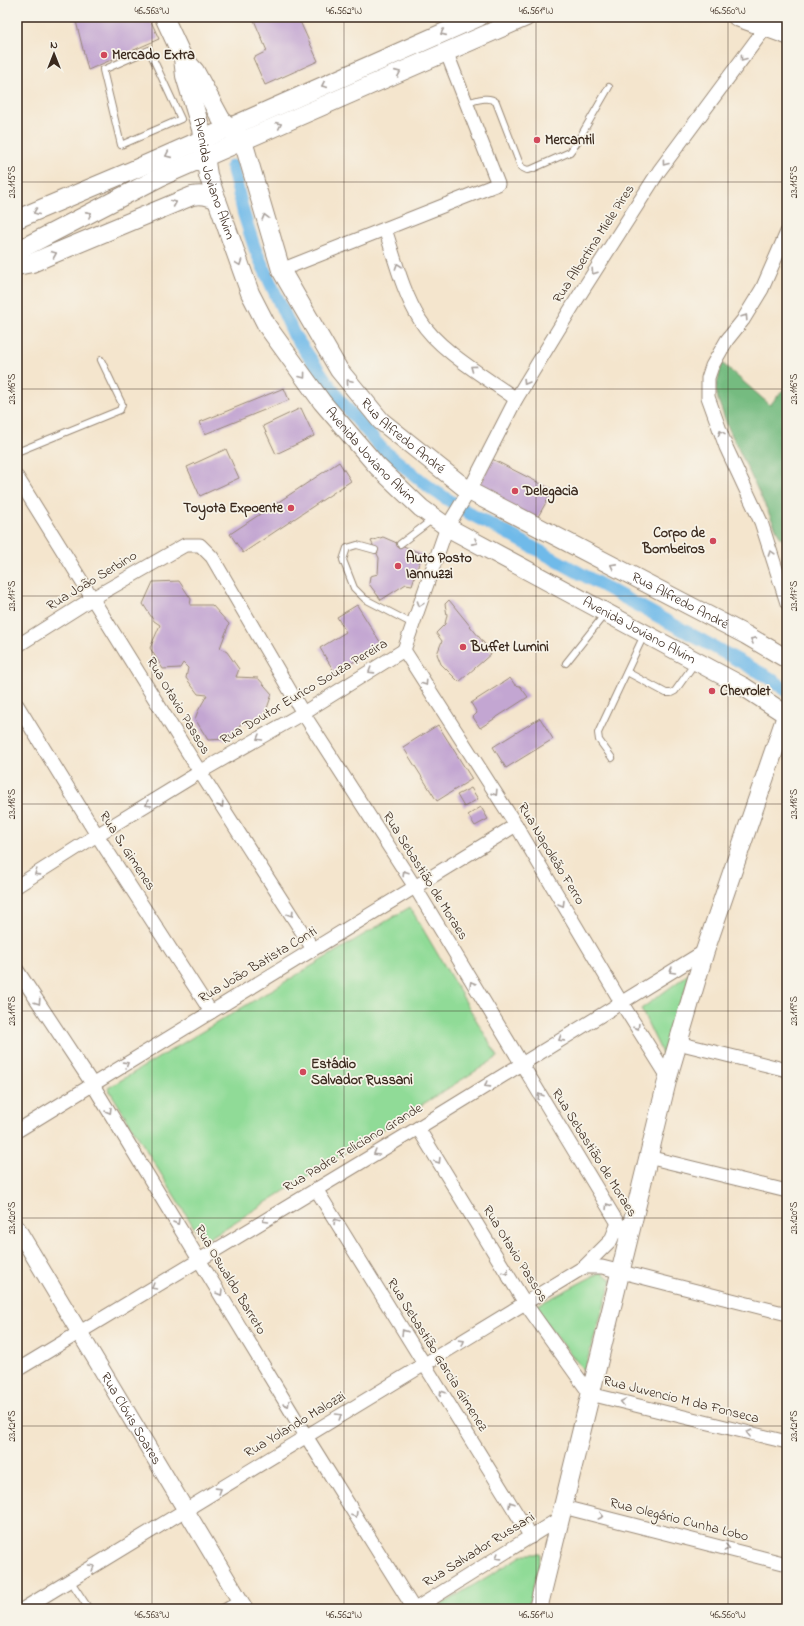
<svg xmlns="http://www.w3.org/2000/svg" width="804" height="1626" viewBox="0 0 804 1626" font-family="'Indie Flower',sans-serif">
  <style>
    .green { fill: #90db97; stroke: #66825a }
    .forest { fill: #74bb80; stroke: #58724f }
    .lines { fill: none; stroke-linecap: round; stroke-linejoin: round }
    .canal { stroke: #70bae9; stroke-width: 13 }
    .building { fill: #c3a6d2 }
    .service-casing { stroke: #988876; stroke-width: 8 }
    .minor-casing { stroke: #988876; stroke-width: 15 }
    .tertiary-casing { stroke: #988876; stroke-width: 18 }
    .secondary-casing { stroke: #988876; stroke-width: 20 }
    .service { stroke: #fff; stroke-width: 6 }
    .minor { stroke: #fff; stroke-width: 13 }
    .tertiary { stroke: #fff; stroke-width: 16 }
    .secondary { stroke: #fff; stroke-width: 18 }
    .oneway { stroke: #a79f9a }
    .ticks { fill: none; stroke: #3b2a1e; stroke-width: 1; stroke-opacity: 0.45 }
    .poi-dot { fill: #d1495b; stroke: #f7f3e8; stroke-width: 1.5 }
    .labels { text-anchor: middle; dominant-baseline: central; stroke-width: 3.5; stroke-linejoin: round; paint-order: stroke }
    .poi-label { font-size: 14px; font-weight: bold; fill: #3b2a1e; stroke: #f7f3e8; text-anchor: start }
    .street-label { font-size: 14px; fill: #3b2a1e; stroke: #f7f3e8 }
    .neatline { fill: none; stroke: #3b2a1e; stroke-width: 1.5 }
    .ticks-label { font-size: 10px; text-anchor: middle; fill: #3b2a1e }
  </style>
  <rect width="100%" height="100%" fill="#f7f3e8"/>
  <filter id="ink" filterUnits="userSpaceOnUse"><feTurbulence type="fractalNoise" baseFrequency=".025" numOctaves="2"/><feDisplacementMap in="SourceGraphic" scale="8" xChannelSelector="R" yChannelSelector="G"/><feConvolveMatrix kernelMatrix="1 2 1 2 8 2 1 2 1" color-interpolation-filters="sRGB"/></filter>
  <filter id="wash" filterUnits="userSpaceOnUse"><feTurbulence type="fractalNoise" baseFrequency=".012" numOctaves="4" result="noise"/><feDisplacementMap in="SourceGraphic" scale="16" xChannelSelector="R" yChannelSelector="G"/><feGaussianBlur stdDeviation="0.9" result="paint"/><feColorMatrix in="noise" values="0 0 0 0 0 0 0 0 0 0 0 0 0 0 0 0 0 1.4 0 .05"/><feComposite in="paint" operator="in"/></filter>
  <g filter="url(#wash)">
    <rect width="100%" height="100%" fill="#f4e5cd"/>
    <g class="green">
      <path d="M410 907 498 1057 203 1242 108 1088Z"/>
      <path d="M690 973 665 1059 641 1009Z"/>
      <path d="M601 1272 612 1280 584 1371 534 1307Z"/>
      <path d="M525 1554H541L528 1609H434Z"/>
    </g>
    <path class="forest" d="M722 363 770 405 784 389 787 392V538L781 539 728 427 718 400 716 389Z"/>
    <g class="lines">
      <path class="canal" d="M232 166 244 215 255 249 294 335 339 399 382 449 433 490 472 515 507 533 770 678 787 691"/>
    </g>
    <g id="blocks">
      <g class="building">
        <path d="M75 17H149L159 39 88 70Z"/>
        <path d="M260 17H298L318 61 265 85 253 58 267 51 254 20Z"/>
        <path d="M284 388 289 400 205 434 200 422Z"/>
        <path d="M301 408 314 436 276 454 263 426Z"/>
        <path d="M226 449 239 478 200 496 187 467Z"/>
        <path d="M492 459 553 490 535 522 476 491Z"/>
        <path d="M339 462 351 481 243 553 230 534Z"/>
        <path d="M383 537 422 554 412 585 406 584 381 600 369 584 370 576 378 574 379 558 371 541Z"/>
        <path d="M179 581 191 599 190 605H212L229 624 220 648 227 652 239 669 236 677 258 678 272 694 264 717 259 722 241 723 235 735 229 739 208 740 195 719 198 711 207 695 198 694 186 678 188 668 183 663 180 668 163 669 150 648 160 625 154 621 143 604 153 582Z"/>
        <path d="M449 600 492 653 459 682 441 664 437 654 442 641 436 633 445 624 447 615 445 604Z"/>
        <path d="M357 605 382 645 335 673 320 648 346 632 337 617Z"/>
        <path d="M510 678 515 685 520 686 528 697 480 728 473 717 477 713 471 703Z"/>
        <path d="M540 718 553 739 506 768 493 747Z"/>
        <path d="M438 725 472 779 437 801 403 747Z"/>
        <path d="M471 788 478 799 464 807 457 795Z"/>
        <path d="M481 807 488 819 475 826 468 815Z"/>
      </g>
    </g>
  </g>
  <g filter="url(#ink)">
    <use href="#blocks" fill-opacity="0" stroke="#988876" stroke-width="1"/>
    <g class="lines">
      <g class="service-casing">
        <g id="service">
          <path d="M149 50 181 119 121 145 103 70Z"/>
          <path d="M466 103C475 101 488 95 496 102L521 167 527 170 532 169 570 152 576 144 609 87"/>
          <path d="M17 452 120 410 122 404 101 360"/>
          <path d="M400 544 433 519"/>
          <path d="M375 550 357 545 347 548 343 560 354 588 365 599 413 624"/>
          <path d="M566 663 605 614"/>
          <path d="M627 672 666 693H671L675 691 695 663"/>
          <path d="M612 758 599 740 598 733 644 635"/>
          <path d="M70 1580 89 1609"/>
          <path d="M221 1609 238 1599"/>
        </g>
      </g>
      <g class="minor-casing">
        <g id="minor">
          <path d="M385 229C395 259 403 293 420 320 438 350 487 378 516 399"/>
          <path d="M787 232 762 289 743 320 727 340 712 366 708 378V397L726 447 761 522 787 603"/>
          <path d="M281 270 498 184 446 51"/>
          <path d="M17 477 200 772 313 949"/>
          <path d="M17 646 93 598 185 545H200L212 557 303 713 415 887 628 1240"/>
          <path d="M404 650 447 527 469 491 516 399 577 299 659 171 766 27"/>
          <path d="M404 650 516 825 621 1002 668 1077"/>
          <path d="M17 705 97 835 211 1012"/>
          <path d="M17 886 97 835 200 772 303 713 404 650"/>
          <path d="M17 970 93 1085 306 1436 414 1609"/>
          <path d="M678 1043 787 1070"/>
          <path d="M418 1128 525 1303 590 1394 787 1442"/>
          <path d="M17 1131 516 825"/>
          <path d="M648 1157 787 1191"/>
          <path d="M316 1189 531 1537"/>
          <path d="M584 1267H602L787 1314"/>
          <path d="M17 1370 418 1128 705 951"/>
          <path d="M563 1507 787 1564"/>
          <path d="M23 1609 584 1267 611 1240 618 1223"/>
          <path d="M415 1609 560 1518"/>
        </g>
      </g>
      <g class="tertiary-casing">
        <g id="tertiary">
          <path id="s1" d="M17 1228 245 1609"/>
        </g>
      </g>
      <g class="secondary-casing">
        <g id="secondary">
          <path id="s2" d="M164 17 183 58 185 76 201 129 208 175 250 293 267 326 322 402 377 466 421 508 447 527 744 687 787 715"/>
          <path d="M737 17 787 35"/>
          <path d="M779 17 787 20"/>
          <path id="s3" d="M185 60 195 71 221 119 243 141 281 270 339 370 381 421 469 491 746 635 787 659"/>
          <path d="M17 219 131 171 479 17"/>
          <path d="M17 251 160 177 526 17"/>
          <path d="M17 266 32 263 48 256 192 196C202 194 208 196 217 200"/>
          <path d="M538 1609 668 1077 705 951 787 713"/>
        </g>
      </g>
      <use href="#service" class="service"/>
      <use href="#minor" class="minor"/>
      <use href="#tertiary" class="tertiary"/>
      <use href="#secondary" class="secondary"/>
    </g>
    <defs><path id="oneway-chevron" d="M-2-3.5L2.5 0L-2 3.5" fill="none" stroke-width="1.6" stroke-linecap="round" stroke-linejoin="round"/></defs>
    <g class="oneway">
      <use href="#oneway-chevron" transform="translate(443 33) rotate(156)"/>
      <use href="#oneway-chevron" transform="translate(743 58) rotate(127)"/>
      <use href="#oneway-chevron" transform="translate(398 73) rotate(-24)"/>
      <use href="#oneway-chevron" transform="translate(324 85) rotate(156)"/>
      <use href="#oneway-chevron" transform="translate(279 125) rotate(-24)"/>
      <use href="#oneway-chevron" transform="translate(168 155) rotate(156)"/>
      <use href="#oneway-chevron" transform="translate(665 163) rotate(127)"/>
      <use href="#oneway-chevron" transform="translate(174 203) rotate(-23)"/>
      <use href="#oneway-chevron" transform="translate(36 212) rotate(158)"/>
      <use href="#oneway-chevron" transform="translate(89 214) rotate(-28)"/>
      <use href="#oneway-chevron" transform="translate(265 217) rotate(-105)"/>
      <use href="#oneway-chevron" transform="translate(54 254) rotate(-23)"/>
      <use href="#oneway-chevron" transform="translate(239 263) rotate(70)"/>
      <use href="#oneway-chevron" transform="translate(398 266) rotate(-109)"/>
      <use href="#oneway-chevron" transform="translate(594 272) rotate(123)"/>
      <use href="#oneway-chevron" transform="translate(745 317) rotate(-57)"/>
      <use href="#oneway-chevron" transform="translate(473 368) rotate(-144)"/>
      <use href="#oneway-chevron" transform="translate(303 376) rotate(53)"/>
      <use href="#oneway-chevron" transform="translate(349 382) rotate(-130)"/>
      <use href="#oneway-chevron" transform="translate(526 382) rotate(121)"/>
      <use href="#oneway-chevron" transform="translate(721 433) rotate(-110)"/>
      <use href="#oneway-chevron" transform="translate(475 542) rotate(28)"/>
      <use href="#oneway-chevron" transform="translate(771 553) rotate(-108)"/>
      <use href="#oneway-chevron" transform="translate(613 566) rotate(-152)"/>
      <use href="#oneway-chevron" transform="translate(420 604) rotate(109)"/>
      <use href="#oneway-chevron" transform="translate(753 640) rotate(-151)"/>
      <use href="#oneway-chevron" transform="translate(371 671) rotate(148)"/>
      <use href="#oneway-chevron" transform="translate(425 683) rotate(57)"/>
      <use href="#oneway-chevron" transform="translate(259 738) rotate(150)"/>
      <use href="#oneway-chevron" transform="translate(495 793) rotate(57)"/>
      <use href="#oneway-chevron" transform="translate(148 804) rotate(149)"/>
      <use href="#oneway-chevron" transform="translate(221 805) rotate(57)"/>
      <use href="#oneway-chevron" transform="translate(37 873) rotate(147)"/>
      <use href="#oneway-chevron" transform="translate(405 873) rotate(-123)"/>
      <use href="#oneway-chevron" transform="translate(562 904) rotate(59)"/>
      <use href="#oneway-chevron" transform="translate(291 914) rotate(57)"/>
      <use href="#oneway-chevron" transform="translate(672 971) rotate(149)"/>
      <use href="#oneway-chevron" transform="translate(472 984) rotate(-121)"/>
      <use href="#oneway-chevron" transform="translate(38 1002) rotate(57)"/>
      <use href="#oneway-chevron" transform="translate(637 1027) rotate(58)"/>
      <use href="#oneway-chevron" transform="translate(561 1039) rotate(148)"/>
      <use href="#oneway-chevron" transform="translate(126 1064) rotate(-32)"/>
      <use href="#oneway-chevron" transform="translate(487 1085) rotate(148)"/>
      <use href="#oneway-chevron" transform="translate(540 1096) rotate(-122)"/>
      <use href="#oneway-chevron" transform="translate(109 1111) rotate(59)"/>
      <use href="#oneway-chevron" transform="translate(376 1153) rotate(149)"/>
      <use href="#oneway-chevron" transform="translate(438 1161) rotate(58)"/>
      <use href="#oneway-chevron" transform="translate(608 1206) rotate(-122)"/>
      <use href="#oneway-chevron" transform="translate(265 1220) rotate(149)"/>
      <use href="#oneway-chevron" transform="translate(336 1221) rotate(-122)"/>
      <use href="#oneway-chevron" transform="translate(177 1222) rotate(59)"/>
      <use href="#oneway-chevron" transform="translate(506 1272) rotate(58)"/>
      <use href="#oneway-chevron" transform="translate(154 1287) rotate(149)"/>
      <use href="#oneway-chevron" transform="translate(220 1293) rotate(59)"/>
      <use href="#oneway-chevron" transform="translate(404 1332) rotate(-122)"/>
      <use href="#oneway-chevron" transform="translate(462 1342) rotate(-32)"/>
      <use href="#oneway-chevron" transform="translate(442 1393) rotate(-122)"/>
      <use href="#oneway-chevron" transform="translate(623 1402) rotate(-166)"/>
      <use href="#oneway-chevron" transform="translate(287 1404) rotate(59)"/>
      <use href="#oneway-chevron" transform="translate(339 1416) rotate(-31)"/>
      <use href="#oneway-chevron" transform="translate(749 1433) rotate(-166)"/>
      <use href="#oneway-chevron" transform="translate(219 1490) rotate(-32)"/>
      <use href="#oneway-chevron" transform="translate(511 1504) rotate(-122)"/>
      <use href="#oneway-chevron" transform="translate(355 1515) rotate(58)"/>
      <use href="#oneway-chevron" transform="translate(601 1516) rotate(14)"/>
      <use href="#oneway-chevron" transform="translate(727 1548) rotate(14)"/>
      <use href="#oneway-chevron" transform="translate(498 1557) rotate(148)"/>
      <use href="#oneway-chevron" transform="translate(92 1567) rotate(-31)"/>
    </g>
  </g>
  <path class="ticks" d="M152 17V1609M344 17V1609M536 17V1609M728 17V1609M17 182H787M17 389H787M17 596H787M17 804H787M17 1011H787M17 1218H787M17 1426H787"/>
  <g class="poi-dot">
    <circle cx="104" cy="55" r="4"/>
    <circle cx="537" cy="140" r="4"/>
    <circle cx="515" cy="491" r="4"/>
    <circle cx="291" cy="508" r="4"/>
    <circle cx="713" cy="541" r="4"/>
    <circle cx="398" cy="566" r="4"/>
    <circle cx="463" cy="647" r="4"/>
    <circle cx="712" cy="691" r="4"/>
    <circle cx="303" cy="1072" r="4"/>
  </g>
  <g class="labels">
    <g class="poi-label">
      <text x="112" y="55">Mercado Extra</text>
      <text x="545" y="140">Mercantil</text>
      <text x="523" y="491">Delegacia</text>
      <text x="283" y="508" text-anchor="end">Toyota Expoente</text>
      <text x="705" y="533" text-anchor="end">Corpo de<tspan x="705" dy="16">Bombeiros</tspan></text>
      <text x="406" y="558">Auto Posto<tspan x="406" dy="16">Iannuzzi</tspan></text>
      <text x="471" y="647">Buffet Lumini</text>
      <text x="720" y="691">Chevrolet</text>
      <text x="311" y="1064">Estádio<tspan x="311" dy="16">Salvador Russani</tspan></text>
    </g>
    <g class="street-label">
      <text stroke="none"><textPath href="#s2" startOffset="170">Avenida Joviano Alvim</textPath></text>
      <text transform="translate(594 244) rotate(-57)">Rua Albertina Miele Pires</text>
      <text stroke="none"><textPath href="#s3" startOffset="443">Rua Alfredo André</textPath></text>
      <text stroke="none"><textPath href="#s2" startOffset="494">Avenida Joviano Alvim</textPath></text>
      <text transform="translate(92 581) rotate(-31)">Rua João Serbino</text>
      <text stroke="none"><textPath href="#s3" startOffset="767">Rua Alfredo André</textPath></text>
      <text stroke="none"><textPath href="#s2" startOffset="817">Avenida Joviano Alvim</textPath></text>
      <text transform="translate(304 692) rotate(-31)">Rua Doutor Eurico Souza Pereira</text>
      <text transform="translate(178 706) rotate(59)">Rua Otavio Passos</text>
      <text transform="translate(127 851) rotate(57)">Rua S. Gimenes</text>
      <text transform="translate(551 854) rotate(59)">Rua Napoleão Ferro</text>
      <text transform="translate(425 876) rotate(58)">Rua Sebastião de Moraes</text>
      <text transform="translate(258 965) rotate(-31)">Rua João Batista Conti</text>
      <text transform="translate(353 1148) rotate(-31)">Rua Padre Feliciano Grande</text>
      <text transform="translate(594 1153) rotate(58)">Rua Sebastião de Moraes</text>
      <text transform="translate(515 1254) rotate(58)">Rua Otavio Passos</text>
      <text transform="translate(230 1280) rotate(59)">Rua Oswaldo Barreto</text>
      <text transform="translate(437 1355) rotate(58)">Rua Sebastião Garcia Gimenez</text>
      <text transform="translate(681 1400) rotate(14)">Rua Juvencio M da Fonseca</text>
      <text stroke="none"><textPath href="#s1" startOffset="222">Rua Clóvis Soares</textPath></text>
      <text transform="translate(295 1425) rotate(-31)">Rua Yolando Malozzi</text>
      <text transform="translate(679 1520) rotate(14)">Rua Olegário Cunha Lobo</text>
      <text transform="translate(479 1550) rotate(-32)">Rua Salvador Russani</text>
    </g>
  </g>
  <rect width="804" height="1626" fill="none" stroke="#f7f3e8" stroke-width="44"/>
  <g transform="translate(54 54)" stroke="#f7f3e8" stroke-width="3" paint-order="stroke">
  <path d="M0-3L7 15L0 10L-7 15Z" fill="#3b2a1e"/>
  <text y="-6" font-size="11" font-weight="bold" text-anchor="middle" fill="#3b2a1e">N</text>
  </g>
  <rect x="22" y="22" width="760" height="1582" class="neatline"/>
  <g class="ticks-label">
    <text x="152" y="14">46.563°W</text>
    <text x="344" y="14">46.562°W</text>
    <text x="536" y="14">46.561°W</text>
    <text x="728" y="14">46.560°W</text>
    <text transform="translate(11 182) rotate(-90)" y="4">23.115°S</text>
    <text transform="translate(793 182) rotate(-90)" y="4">23.115°S</text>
    <text transform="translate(11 389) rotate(-90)" y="4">23.116°S</text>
    <text transform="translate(793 389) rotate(-90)" y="4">23.116°S</text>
    <text transform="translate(11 596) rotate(-90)" y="4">23.117°S</text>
    <text transform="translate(793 596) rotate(-90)" y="4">23.117°S</text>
    <text transform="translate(11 804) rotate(-90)" y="4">23.118°S</text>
    <text transform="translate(793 804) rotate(-90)" y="4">23.118°S</text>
    <text transform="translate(11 1011) rotate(-90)" y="4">23.119°S</text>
    <text transform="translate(793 1011) rotate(-90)" y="4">23.119°S</text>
    <text transform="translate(11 1218) rotate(-90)" y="4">23.120°S</text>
    <text transform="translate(793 1218) rotate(-90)" y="4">23.120°S</text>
    <text transform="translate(11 1426) rotate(-90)" y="4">23.121°S</text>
    <text transform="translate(793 1426) rotate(-90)" y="4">23.121°S</text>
    <text x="152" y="1618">46.563°W</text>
    <text x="344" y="1618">46.562°W</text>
    <text x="536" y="1618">46.561°W</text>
    <text x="728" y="1618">46.560°W</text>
  </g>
</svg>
